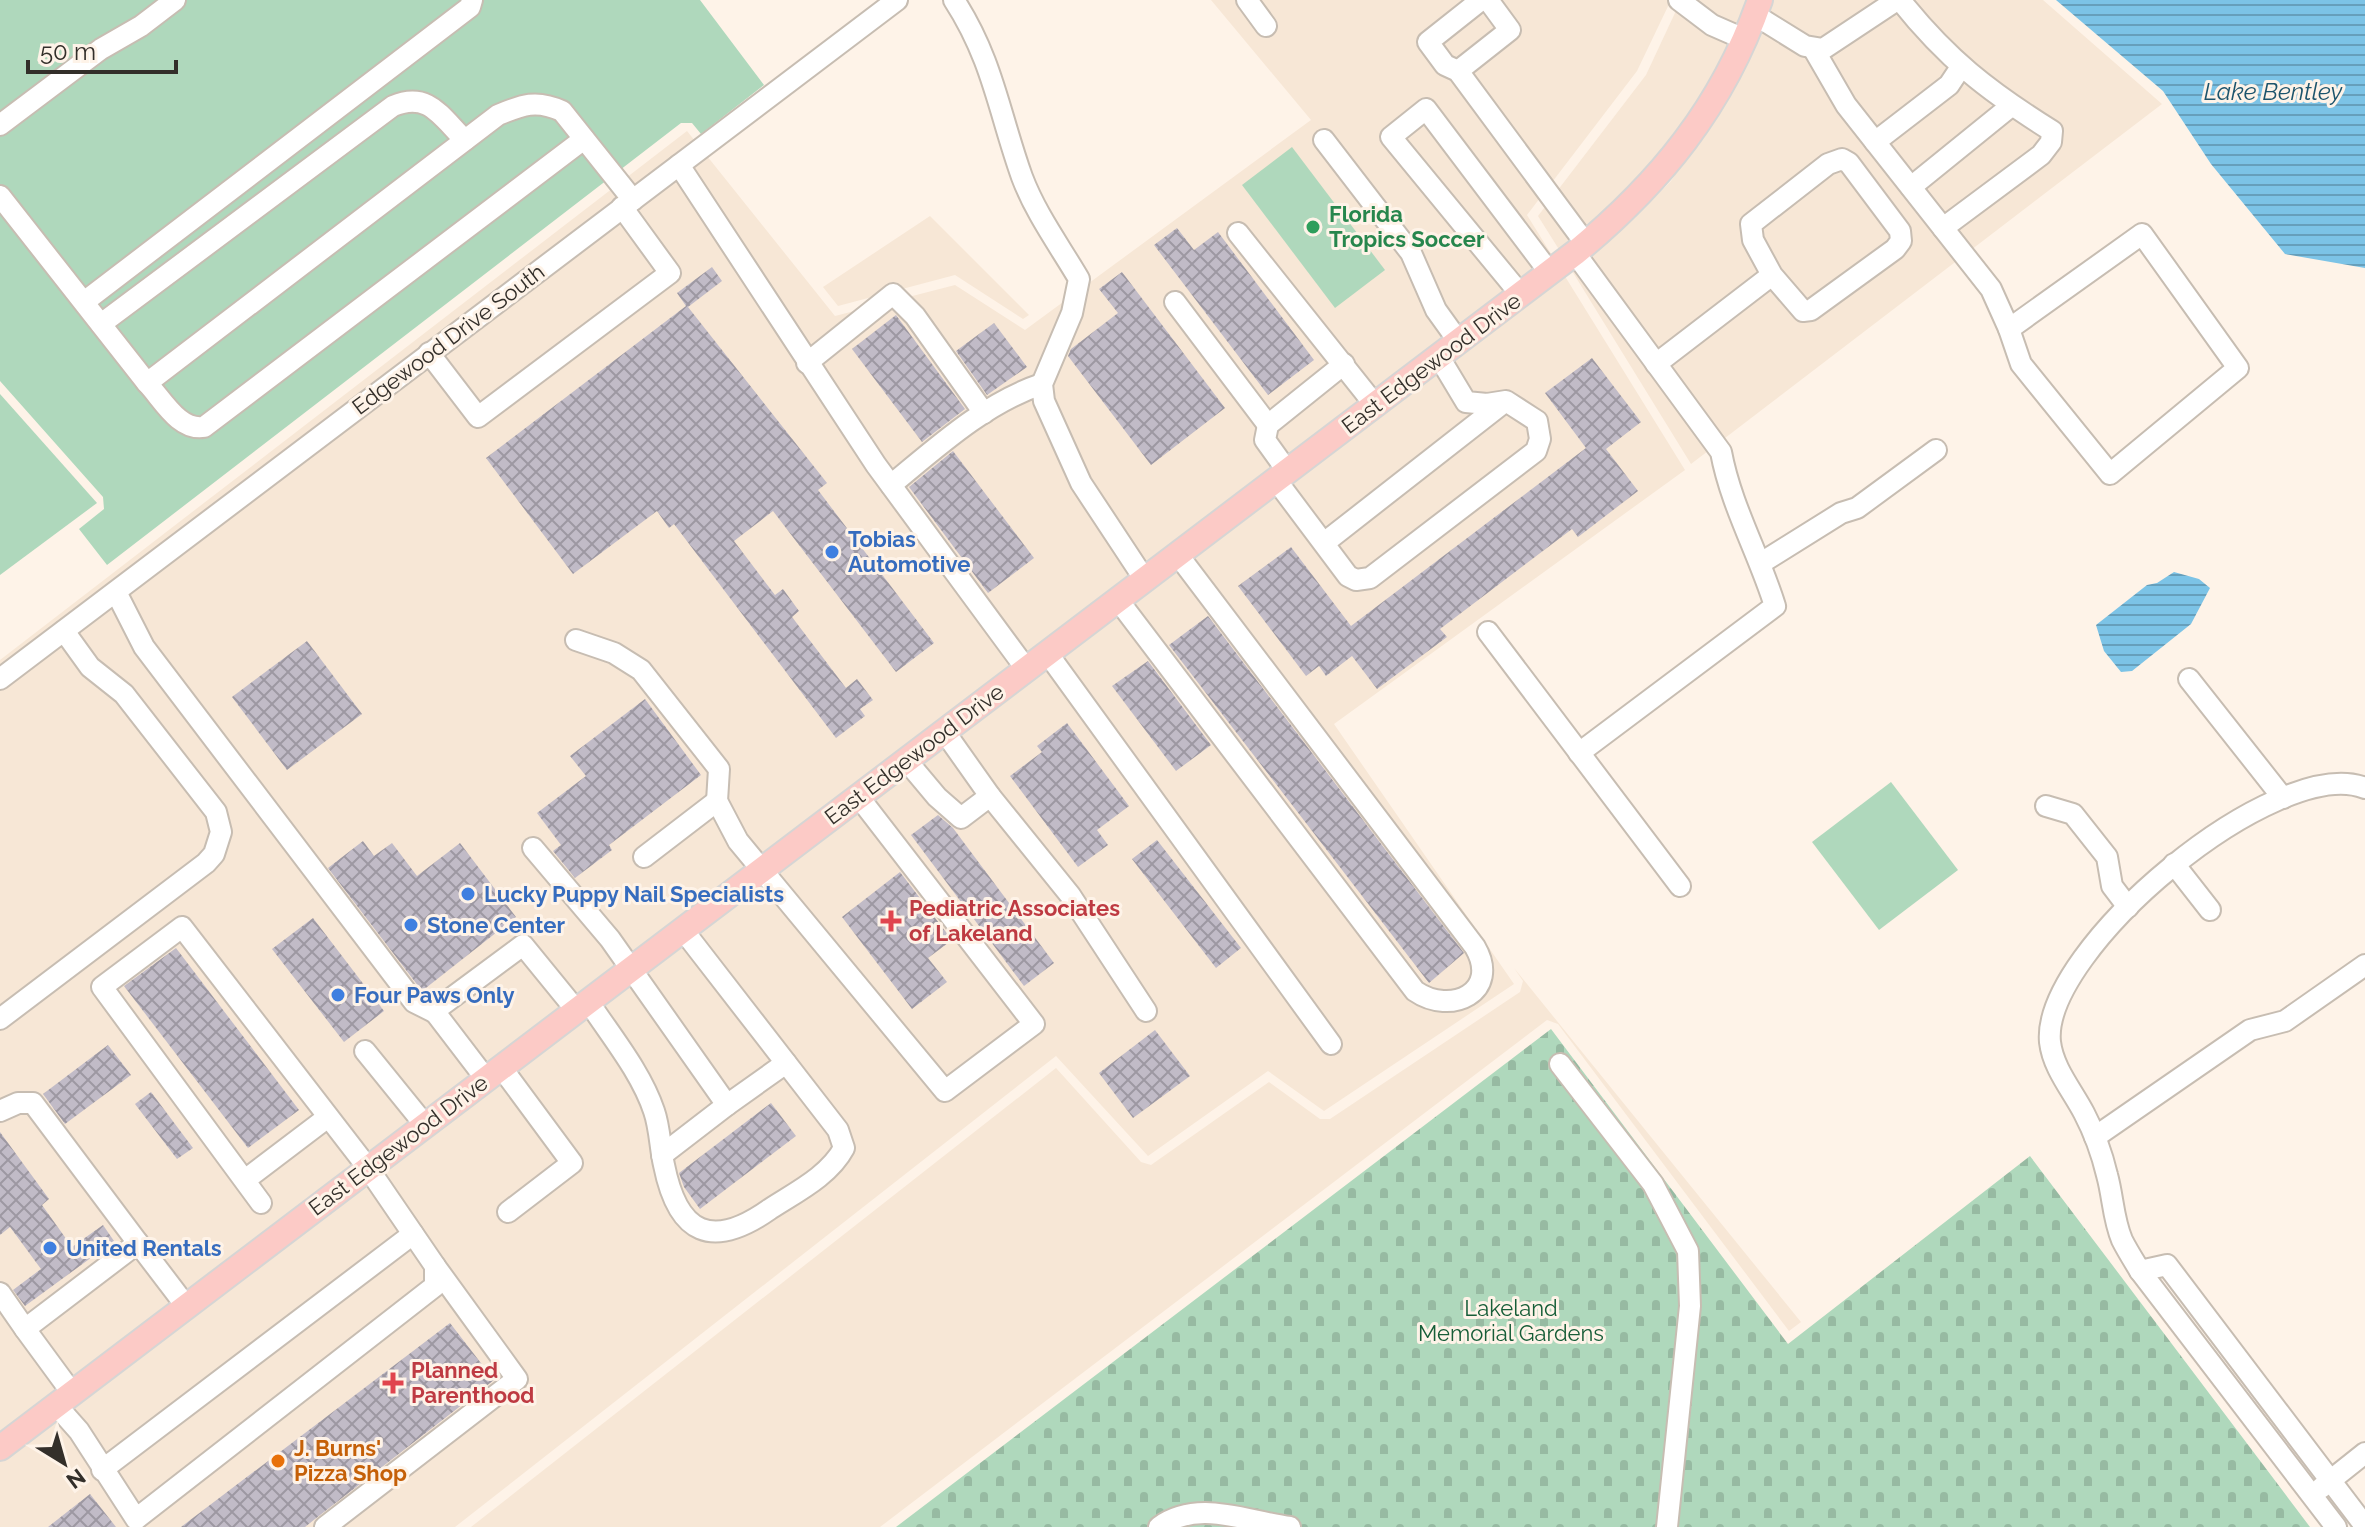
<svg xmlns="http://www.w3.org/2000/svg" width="2365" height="1527" viewBox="0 0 2365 1527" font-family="Raleway,sans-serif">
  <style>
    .built { fill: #f7e7d6 }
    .cemetery { fill: url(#cemetery-stones) }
    .green { fill: #afd8bc }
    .water { fill: url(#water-rules) }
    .building { fill: url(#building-cross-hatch) }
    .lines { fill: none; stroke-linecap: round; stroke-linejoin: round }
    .minor-casing { stroke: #c7bdb2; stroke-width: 24 }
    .major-casing { stroke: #d6d5d4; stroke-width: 28 }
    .minor { stroke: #fff; stroke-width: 20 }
    .major { stroke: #fccac6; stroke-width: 24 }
    .leisure-dot { fill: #2e9e5b; stroke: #fef3e8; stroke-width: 3 }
    .shop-dot { fill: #3f7fe0; stroke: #fef3e8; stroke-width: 3 }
    .health-dot { fill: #e0444e; stroke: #fef3e8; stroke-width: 3 }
    .food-dot { fill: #e8710a; stroke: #fef3e8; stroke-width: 3 }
    .labels { text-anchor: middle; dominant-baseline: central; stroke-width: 6; stroke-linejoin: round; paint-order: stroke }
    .leisure-label { font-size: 22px; font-weight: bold; fill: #27864d; stroke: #fef3e8; text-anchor: start }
    .street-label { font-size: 22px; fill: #332f2a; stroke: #fef3e8 }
    .shop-label { font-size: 22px; font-weight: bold; fill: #366cbe; stroke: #fef3e8; text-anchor: start }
    .health-label { font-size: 22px; font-weight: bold; fill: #be3a42; stroke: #fef3e8; text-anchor: start }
    .park-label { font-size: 22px; fill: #165d37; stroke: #fef3e8 }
    .food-label { font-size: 22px; font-weight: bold; fill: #c56008; stroke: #fef3e8; text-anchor: start }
    .water-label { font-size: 24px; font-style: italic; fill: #1c546c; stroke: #fef3e8 }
  </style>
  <defs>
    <pattern id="cemetery-stones" width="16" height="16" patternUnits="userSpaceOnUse" patternTransform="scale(2)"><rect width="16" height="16" fill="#afd8bc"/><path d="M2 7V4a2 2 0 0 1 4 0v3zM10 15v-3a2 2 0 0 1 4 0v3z" fill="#97baa2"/></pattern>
    <pattern id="water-rules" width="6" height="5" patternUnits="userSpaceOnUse" patternTransform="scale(2)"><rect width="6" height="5" fill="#7cc3e6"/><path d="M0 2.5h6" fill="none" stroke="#669fbb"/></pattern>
    <pattern id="building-cross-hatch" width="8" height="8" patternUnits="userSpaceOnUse" patternTransform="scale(2)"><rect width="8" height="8" fill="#c1bbc7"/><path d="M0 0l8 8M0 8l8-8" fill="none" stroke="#9d98a2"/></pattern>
  </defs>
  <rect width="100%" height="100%" fill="#fef3e8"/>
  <g class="built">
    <path d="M1211 0H1671L1637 71 1527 215 1685 470 1334 724 1514 984 1324 1111 1268 1071 1148 1156 1056 1056 455 1527H0V660L687 131 835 316 955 285 1025 330 1311 120Z"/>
    <path d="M1681 0H1749L1719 66 1654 166 1560 251 1538 216 1646 75Z"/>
    <path d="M1772 0H2043L2162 104 1691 464 1572 271 1635 218 1671 181 1738 79Z"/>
    <path d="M930 216 1029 315 1023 319 955 275 838 306 823 287Z"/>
    <path d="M1514 968 1801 1322 1789 1331 1558 1024 1547 1020 880 1527H471L1056 1068 1141 1162 1151 1165 1269 1082 1320 1119H1330L1520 992 1523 981Z"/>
  </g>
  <path class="cemetery" d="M1551 1029 1788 1344 2030 1156 2310 1527H896Z"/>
  <g class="green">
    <path d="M0 0H700L764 85 701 134 692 123H681L107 565 79 529 104 509 103 497 0 381Z"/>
    <path d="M1292 147 1385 270 1335 308 1242 185Z"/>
    <path d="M0 394 97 503 0 575Z"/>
    <path d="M1891 782 1958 870 1879 930 1812 842Z"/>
  </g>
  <g class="water">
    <path d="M2056 0H2365V268L2285 254 2211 164 2163 91Z"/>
    <path d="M2174 572 2199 579 2210 588 2191 624 2132 671 2121 672 2104 651 2096 625 2147 585 2157 583Z"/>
  </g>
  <g class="building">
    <path d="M1177 228 1194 250 1218 232 1314 360 1268 395 1154 245Z"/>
    <path d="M712 267 722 281 688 307 827 483 818 490 934 643 896 672 773 511 734 541 775 595 783 589 799 611 792 617 846 688 857 679 873 700 860 709 865 716 836 738 674 524 669 528 657 511 573 574 486 458 686 306 677 293Z"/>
    <path d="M1122 272 1225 408 1151 465 1068 356 1071 349 1118 313 1099 289Z"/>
    <path d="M896 315 965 409 922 442 852 349Z"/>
    <path d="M994 323 1027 367 987 395 956 351Z"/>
    <path d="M1592 358 1641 422 1606 449 1638 491 1578 537 1572 529 1440 629 1447 637 1377 689 1352 656 1326 676 1319 666 1306 676 1238 586 1291 547 1351 626 1586 448 1545 393Z"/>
    <path d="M953 451 1034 558 988 593 909 487Z"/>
    <path d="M1208 616 1464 953 1429 983 1169 645Z"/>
    <path d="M307 641 362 714 287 770 232 697Z"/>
    <path d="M1148 661 1211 745 1176 771 1112 686Z"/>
    <path d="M645 699 701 775 609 845 612 850 575 878 553 851 561 845 537 813 586 776 570 756Z"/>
    <path d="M1067 723 1129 806 1097 830 1108 845 1078 867 1010 776 1042 752 1037 746Z"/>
    <path d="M938 815 953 828 1054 963 1024 986 911 835Z"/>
    <path d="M1157 840 1241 948 1216 968 1132 859Z"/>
    <path d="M363 841 374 856 392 843 417 876 460 843 516 917 422 991 328 868Z"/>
    <path d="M900 872 952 940 928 958 947 982 912 1009 842 917Z"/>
    <path d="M313 918 384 1011 344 1042 272 949Z"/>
    <path d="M176 948 299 1110 248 1148 124 986Z"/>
    <path d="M1155 1030 1190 1076 1133 1118 1099 1073Z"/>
    <path d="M108 1045 131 1075 65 1124 43 1094Z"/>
    <path d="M151 1092 193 1148 177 1159 135 1104Z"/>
    <path d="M771 1103 796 1136 700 1209 684 1187 679 1173Z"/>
    <path d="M0 1132 49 1199 42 1205 72 1247 103 1225 114 1241 25 1306 13 1290 41 1269 10 1227 0 1235Z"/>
    <path d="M450 1323 494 1380 315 1519 305 1527H181Z"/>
    <path d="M90 1494 116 1527H48Z"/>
  </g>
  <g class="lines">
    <g class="minor-casing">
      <g id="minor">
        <path d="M954 0C993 60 999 113 1022 177 1036 214 1059 245 1079 279L1072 313 1042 384 1044 401 1081 483 1145 580"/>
        <path d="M1247 0 1266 26"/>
        <path d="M1481 0 1428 42 1445 65 1458 71 1586 244"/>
        <path d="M1679 0 1712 25 1744 39"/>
        <path d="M1900 0C1947 59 1988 91 2052 131L2051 142 2041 155 1943 228"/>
        <path d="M1755 15 1805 46 1823 49 1897 0"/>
        <path d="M1813 48 1846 105 1991 289 2009 329"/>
        <path d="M1458 71 1510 30 1488 0"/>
        <path d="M0 125 101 49 141 26 175 0"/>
        <path d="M1324 140 1411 253 1436 310 1459 342"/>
        <path d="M1875 142 1949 85 1961 67"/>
        <path d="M679 165 876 465 1027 670"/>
        <path d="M1911 187 2011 106"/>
        <path d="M0 196 147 383 498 115C522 105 536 99 562 111L633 200"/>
        <path d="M1238 233 1375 405"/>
        <path d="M2142 234 2238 368 2110 474 2021 364 2009 329Z"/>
        <path d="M1575 253 1721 452C1731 506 1759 554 1775 606L1579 753"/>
        <path d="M1521 295 1391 137 1426 109 1550 273"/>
        <path d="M84 302 470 7 472 0"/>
        <path d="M1175 302 1268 425"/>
        <path d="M101 324 393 106C429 91 441 117 465 140"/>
        <path d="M429 353 478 417 670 273 622 207"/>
        <path d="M807 363 893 294 915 316 984 413"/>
        <path d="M1656 364 1772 275 1803 311 1811 310 1895 249 1901 241 1900 231 1849 163 1842 159 1828 164 1751 224 1753 240 1772 275"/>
        <path d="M147 383C163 400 179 431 204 427L584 139"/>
        <path d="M1288 472 1265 440 1268 425 1344 364"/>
        <path d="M1276 480 1348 576 1356 580 1370 578 1536 451 1540 439 1537 421 1506 401 1487 404 1466 402 1439 357"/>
        <path d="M891 485C937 447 985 403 1042 384"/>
        <path d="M1324 543 1503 403"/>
        <path d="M1761 563 1841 513 1857 508 1936 450"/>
        <path d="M116 592 144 647 414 1002 436 1013"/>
        <path d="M1118 600 1415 991C1451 1016 1501 992 1475 947L1178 555"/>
        <path d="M1488 632 1680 886"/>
        <path d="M576 640 614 653 641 670 719 769 717 801"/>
        <path d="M1048 654 1331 1044"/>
        <path d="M0 679 897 0"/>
        <path d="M2189 679 2283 798"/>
        <path d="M906 760 937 797 961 818 990 796 944 731"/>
        <path d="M990 796 1070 895 1146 1011"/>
        <path d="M2046 806 2073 814 2107 857 2112 886 2128 907"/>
        <path d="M533 848 610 939 727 1105 786 1063"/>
        <path d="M644 857 717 801 738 841 945 1091 1034 1024 858 796"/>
        <path d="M2174 864 2210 910"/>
        <path d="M588 1001C611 1036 641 1072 654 1111 660 1128 660 1148 664 1165 678 1235 712 1250 770 1209 796 1192 829 1176 844 1148L838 1130 683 930"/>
        <path d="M0 1019 206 863 214 854 221 832 216 812 124 694 90 667 64 631"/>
        <path d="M365 1051 425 1125"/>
        <path d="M1560 1064 1653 1184 1688 1251 1690 1306 1667 1527"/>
        <path d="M501 1067 572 1163 508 1212"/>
        <path d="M486 1079 434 1011 523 945 576 1010"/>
        <path d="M0 1111 18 1103H33L138 1243"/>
        <path d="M2095 1137 2250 1030 2285 1021 2365 965"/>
        <path d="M662 1155 727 1105"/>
        <path d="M245 1180 328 1117"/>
        <path d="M2140 1271 2167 1265 2365 1526"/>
        <path d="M0 1293 25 1329"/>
        <path d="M72 1393 25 1329 138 1243 186 1306"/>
        <path d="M56 1405 79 1431 136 1519 435 1286V1266L368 1168 182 927 102 987 261 1203"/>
        <path d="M102 1470 413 1234"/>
        <path d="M2321 1488 2365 1453"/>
        <path d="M325 1527 517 1379 435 1266"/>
        <path d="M1159 1527C1198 1499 1244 1521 1290 1527"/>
        <path d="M2336 1527 2140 1271C2134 1261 2127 1250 2122 1240 2113 1219 2113 1196 2107 1175 2102 1154 2094 1132 2084 1113 2072 1090 2053 1068 2050 1042 2041 950 2277 753 2365 788"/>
      </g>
    </g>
    <g class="major-casing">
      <path id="major" d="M0 1448 1575 253C1660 183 1723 106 1760 0"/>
    </g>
    <use href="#minor" class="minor"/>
    <use href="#major" class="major"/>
  </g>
  <circle class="leisure-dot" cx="1313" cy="227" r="8"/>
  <g class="shop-dot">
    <circle cx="832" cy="552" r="8"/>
    <circle cx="468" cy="894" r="8"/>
    <circle cx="411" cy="925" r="8"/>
    <circle cx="338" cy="995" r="8"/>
    <circle cx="50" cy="1248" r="8"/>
  </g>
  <g class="health-dot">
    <path d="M887 909h8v8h8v8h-8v8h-8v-8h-8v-8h8z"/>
    <path d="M389 1371h8v8h8v8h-8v8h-8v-8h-8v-8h8z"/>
  </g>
  <circle class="food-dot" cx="278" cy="1461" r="8"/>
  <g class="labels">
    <g class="leisure-label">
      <text x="1329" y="214">Florida<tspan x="1329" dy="25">Tropics Soccer</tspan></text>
    </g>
    <g class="street-label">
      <text transform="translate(448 339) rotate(-37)">Edgewood Drive South</text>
      <text transform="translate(1431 363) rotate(-37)">East Edgewood Drive</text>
      <text transform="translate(914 754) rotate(-37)">East Edgewood Drive</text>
      <text transform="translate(398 1145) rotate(-37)">East Edgewood Drive</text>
    </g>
    <g class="shop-label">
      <text x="848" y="539">Tobias<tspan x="848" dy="25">Automotive</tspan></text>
      <text x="484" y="894">Lucky Puppy Nail Specialists</text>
      <text x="427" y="925">Stone Center</text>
      <text x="354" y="995">Four Paws Only</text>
      <text x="66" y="1248">United Rentals</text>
    </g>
    <g class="health-label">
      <text x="909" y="908">Pediatric Associates<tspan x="909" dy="25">of Lakeland</tspan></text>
      <text x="411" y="1370">Planned<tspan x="411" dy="25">Parenthood</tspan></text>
    </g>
    <g class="park-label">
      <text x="1511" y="1308">Lakeland<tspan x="1511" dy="25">Memorial Gardens</tspan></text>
    </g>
    <g class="food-label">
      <text x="294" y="1448">J. Burns'<tspan x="294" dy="25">Pizza Shop</tspan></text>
    </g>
    <g class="water-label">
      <text x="2273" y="91">Lake Bentley</text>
    </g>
  </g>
  <g transform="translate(64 1463) rotate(143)" stroke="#fef3e8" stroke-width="6" paint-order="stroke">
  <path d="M0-6L14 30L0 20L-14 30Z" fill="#332f2a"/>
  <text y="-12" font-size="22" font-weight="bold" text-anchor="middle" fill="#332f2a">N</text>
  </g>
  <path d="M28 60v12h148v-12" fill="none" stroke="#332f2a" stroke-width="4"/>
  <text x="40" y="60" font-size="24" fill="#332f2a" stroke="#fef3e8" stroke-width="6" paint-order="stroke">50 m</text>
</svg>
